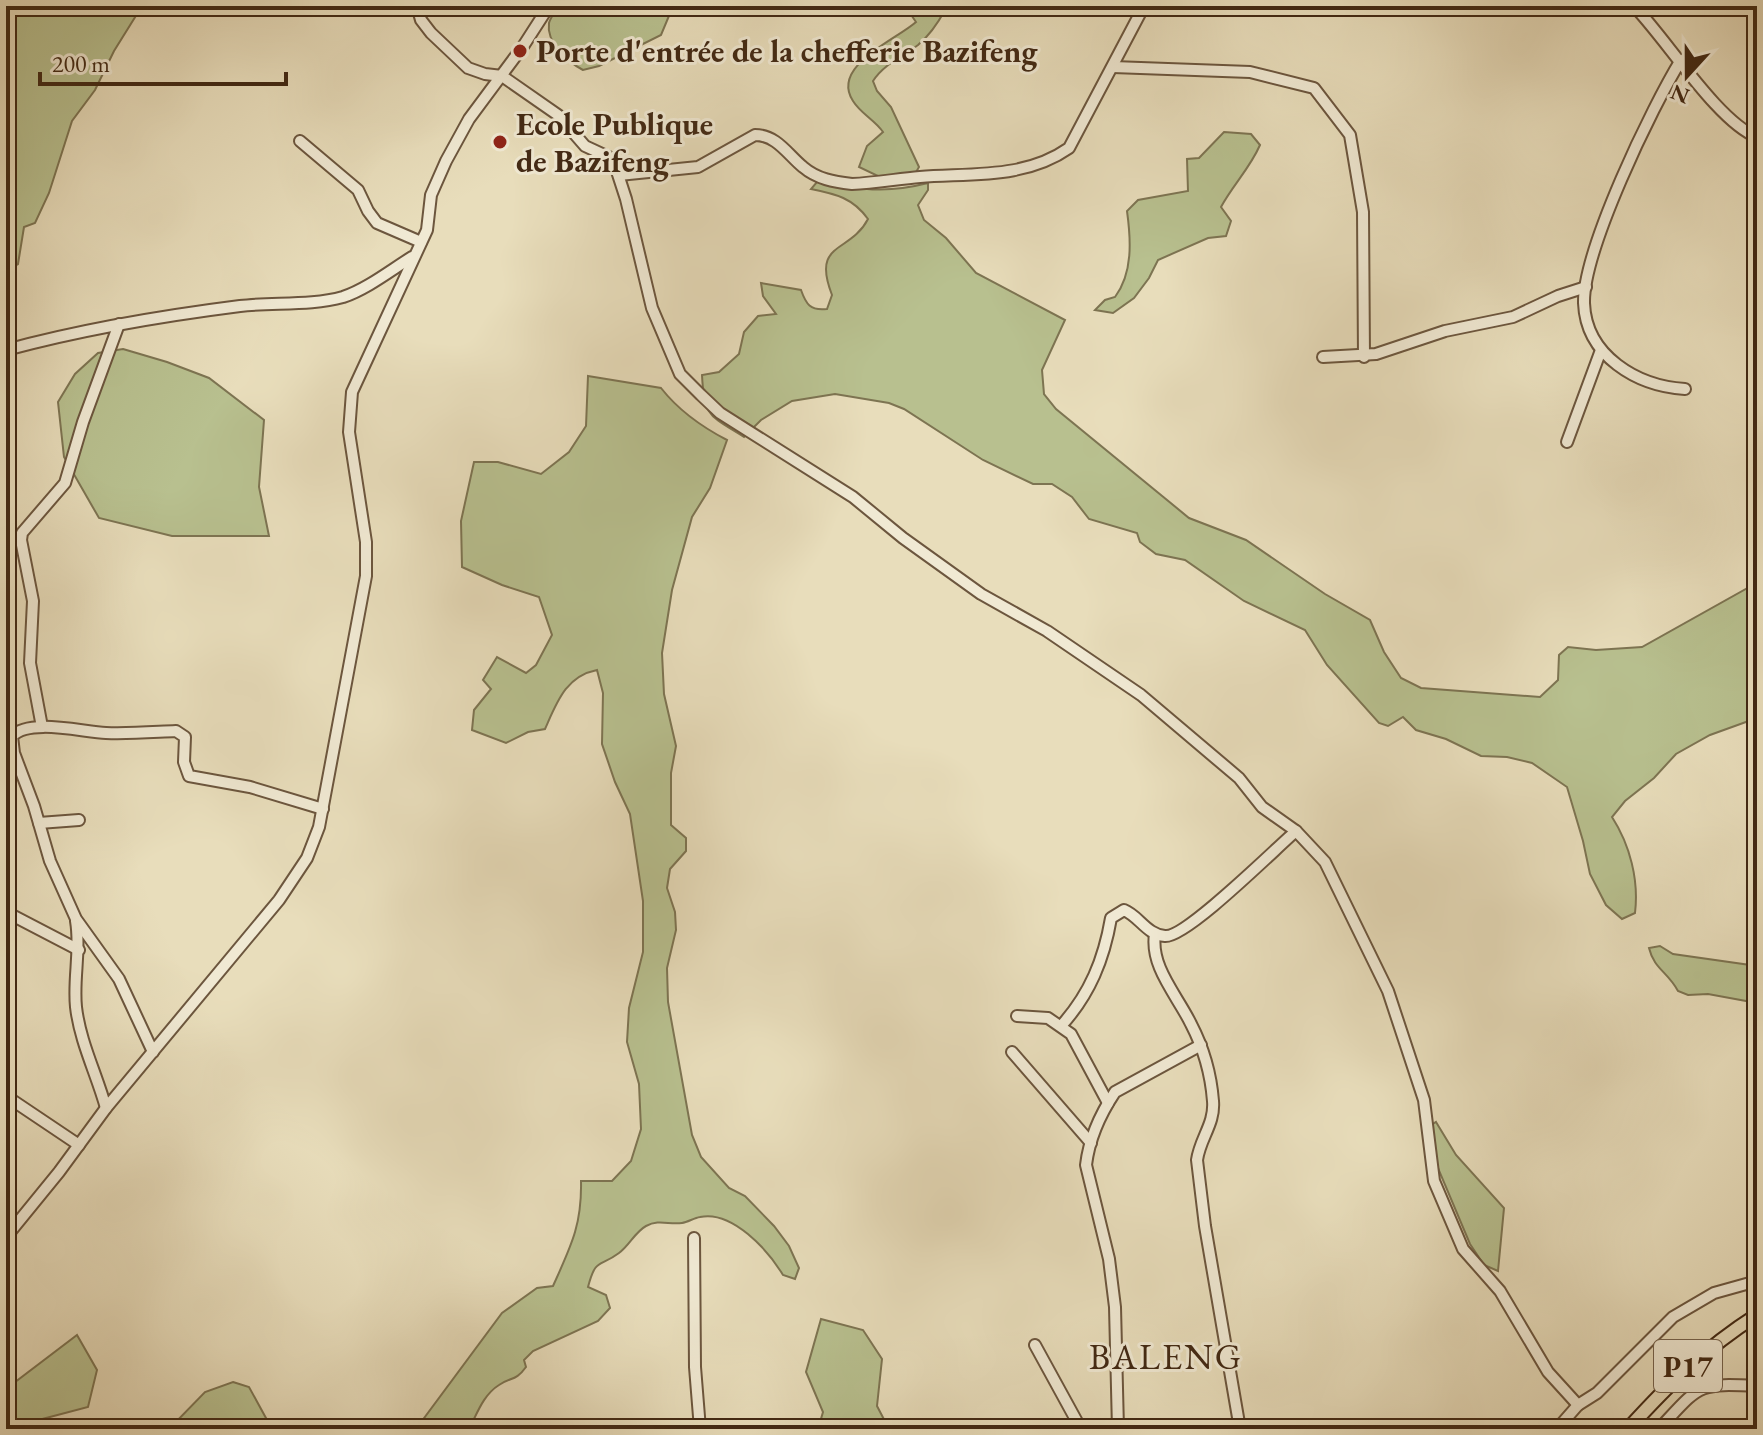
<svg xmlns="http://www.w3.org/2000/svg" width="1763" height="1435" viewBox="0 0 1763 1435" font-family="'EB Garamond',serif">
  <style>
    .green { fill: #b8c08f; stroke: #7d7452; stroke-width: 2 }
    .lines { fill: none; stroke-linecap: round; stroke-linejoin: round }
    .minor-casing { stroke: #6c563e; stroke-width: 14 }
    .major-casing { stroke: #422914; stroke-width: 16 }
    .minor { stroke: #f0e9d3; stroke-width: 10 }
    .major { stroke: #e8ddbb; stroke-width: 12 }
    .poi-dot { fill: #8f2418; stroke: #f0e9d3; stroke-width: 3 }
    .labels { text-anchor: middle; dominant-baseline: central; stroke-width: 6; stroke-linejoin: round; paint-order: stroke }
    .shield { fill: #f0e9d3; stroke: #76634d; stroke-width: 2 }
    .shield-label { font-size: 30px; font-weight: bold; fill: #422914 }
    .poi-label { font-size: 32px; font-weight: bold; fill: #422914; stroke: #f0e9d3; text-anchor: start }
    .quarter-label { font-size: 36px; letter-spacing: 2px; fill: #422914; stroke: #f0e9d3 }
  </style>
  <rect width="100%" height="100%" fill="#e8ddbb"/>
  <filter id="stains"><feTurbulence type="fractalNoise" baseFrequency=".0025" numOctaves="4"/><feColorMatrix values="0 0 0 0 .2 0 0 0 0 .09 0 0 0 0 .02 0 0 0 .5 -.17"/></filter>
  <radialGradient id="worn" r=".72"><stop offset=".6" stop-color="#630" stop-opacity="0"/><stop offset="1" stop-color="#630" stop-opacity=".3"/></radialGradient>
  <g class="green">
    <path d="M6 6H142L114 51 95 90 72 121 49 193 35 223 24 227 18 264 6 271Z"/>
    <path d="M578 6H678L671 11 661 35 599 66 583 70C568 62 546 43 549 23 550 19 553 15 555 11Z"/>
    <path d="M905 6H943L945 10C938 23 930 35 918 45 902 57 884 64 873 81L877 91 891 107 919 167 915 174 882 178 859 167 867 146 883 132C875 120 861 114 853 101 830 66 896 40 916 22Z"/>
    <path d="M1224 132 1251 134 1260 145C1250 168 1233 185 1221 207L1231 221 1226 236 1208 238 1158 260 1149 278 1134 298 1113 313 1095 310 1105 300 1115 297C1133 273 1131 240 1127 211L1138 200 1188 191 1187 159 1199 158Z"/>
    <path d="M822 176C855 193 893 192 928 183V190L918 205 924 220 946 238 976 273 1065 320 1042 370 1044 394 1056 409 1189 518 1246 540 1325 594 1370 620 1384 652 1401 678 1421 688 1540 697 1558 680 1559 655 1568 647 1596 650 1642 647 1753 585H1757V718L1710 735 1676 754 1654 778 1625 801 1612 817C1630 845 1639 880 1635 913L1622 919 1606 905 1590 874 1583 841 1567 787 1532 763 1507 757 1481 756 1446 739 1416 730 1403 717 1388 726 1379 723 1327 665 1305 630 1244 601 1185 560 1156 554 1140 542 1137 533 1089 519 1072 497 1052 484H1033L983 460 904 409 889 403 835 394 792 401 761 420 744 437C709 415 704 417 702 375L719 372 739 354 744 332 758 316 776 314 763 296 761 283 801 290C806 304 810 311 827 309L832 295C811 241 850 254 868 219 853 198 836 194 811 189Z"/>
    <path d="M123 349 167 362 209 378 264 420 259 487 269 536H172L99 518 64 457 58 402 75 374 98 353Z"/>
    <path d="M588 376 661 388C679 411 702 427 727 440L710 488 692 517 672 590 662 653 664 694 676 746 671 773V825L686 838V851L670 869 667 888 675 912 676 930 667 968 668 1002 692 1135 701 1157 729 1188 745 1196 774 1226 789 1246 799 1268 795 1279 783 1275C768 1250 732 1210 700 1217 694 1218 688 1222 682 1223 669 1225 659 1219 646 1226 635 1232 629 1246 619 1253 599 1268 596 1257 588 1287L606 1295 610 1308 598 1321 533 1351 524 1360 526 1367C516 1381 511 1377 499 1385 483 1395 477 1414 469 1429H416L502 1313 537 1288 553 1286C571 1246 582 1225 581 1181H612L631 1161 641 1129 639 1084 627 1042 629 1008 643 952V901L630 814 615 782 602 744 603 693 597 670C566 676 557 702 545 729L528 732 506 743 472 730 474 710 491 689 483 680 497 657 526 673 536 665 552 635 539 597 502 585 462 567 461 521 474 462H498L541 474 569 452 586 426Z"/>
    <path d="M1660 946 1673 954 1750 965 1757 971V1003L1708 994 1688 995 1678 991C1668 972 1654 969 1649 948Z"/>
    <path d="M1436 1122 1456 1155 1504 1208 1498 1271 1484 1265 1470 1244 1432 1154 1428 1127Z"/>
    <path d="M821 1319 863 1330 882 1359 877 1406 889 1429H818L823 1412 806 1372Z"/>
    <path d="M77 1335 97 1370 88 1407 31 1422 20 1429H6V1389Z"/>
    <path d="M233 1382 249 1387 272 1429H169L205 1392Z"/>
  </g>
  <g class="lines">
    <g class="minor-casing">
      <g id="minor">
        <path d="M417 6 421 20 431 33 468 68 485 74 502 76 558 115 585 146 613 159 619 175 698 167 755 135C777 135 788 155 803 167 817 179 834 182 852 184 875 183 897 179 920 177 971 173 1025 179 1069 148L1144 6"/>
        <path d="M1634 6C1667 40 1718 122 1757 137"/>
        <path d="M522 48 549 6"/>
        <path d="M1681 60C1652 107 1583 250 1584 303 1586 356 1637 386 1685 389"/>
        <path d="M1113 67 1250 72 1314 88 1350 135 1363 212 1364 357"/>
        <path d="M300 141 358 190 368 211 377 223 421 242"/>
        <path d="M613 159 626 199 652 308 680 374 701 395 720 413 853 497 903 538 981 594 1047 631 1141 695 1239 778 1262 807 1296 831 1325 862 1388 991 1424 1100 1434 1181 1463 1249 1500 1291 1548 1372 1578 1405"/>
        <path d="M6 350C83 329 161 316 240 306 273 302 311 306 343 297 367 289 391 270 412 257"/>
        <path d="M1323 357 1376 354 1445 331 1513 317 1558 296 1586 287"/>
        <path d="M1567 442 1601 350"/>
        <path d="M42 727 30 663 33 601 21 540 22 533 65 483 83 422 119 324"/>
        <path d="M39 823 79 820"/>
        <path d="M6 912 79 950"/>
        <path d="M76 921C81 950 73 978 76 1007 80 1042 97 1075 106 1108"/>
        <path d="M1155 934C1150 967 1177 995 1191 1024 1203 1047 1211 1075 1213 1101 1215 1124 1200 1138 1197 1160L1205 1226 1240 1429"/>
        <path d="M1017 1016 1048 1018 1071 1034 1108 1103"/>
        <path d="M1061 1026C1090 994 1104 959 1111 918L1124 910C1139 916 1147 935 1165 936 1186 938 1275 849 1296 831"/>
        <path d="M153 1052 119 979 76 919 50 861 34 806 14 753 12 736C30 718 82 732 106 733 129 734 153 732 176 731L185 737 184 762 189 776 250 787 323 809"/>
        <path d="M1012 1052 1091 1143"/>
        <path d="M6 1096 79 1145"/>
        <path d="M6 1237 59 1172 106 1108 279 900 307 858 319 827 366 576V542L349 432 352 392 427 230 431 195 446 161 469 119 518 53"/>
        <path d="M694 1238 695 1367 700 1429"/>
        <path d="M1035 1345 1081 1429"/>
        <path d="M1118 1429 1115 1307 1109 1259 1086 1165C1089 1140 1101 1113 1115 1092L1201 1045"/>
        <path d="M1557 1429 1578 1405 1597 1393 1673 1317 1714 1293 1757 1281"/>
        <path d="M1659 1429C1700 1385 1696 1383 1757 1386"/>
      </g>
    </g>
    <g class="major-casing">
      <path id="major" d="M1628 1429C1670 1383 1704 1349 1757 1315"/>
    </g>
    <use href="#minor" class="minor"/>
    <use href="#major" class="major"/>
  </g>
  <g class="poi-dot">
    <circle cx="520" cy="51" r="8"/>
    <circle cx="500" cy="142" r="8"/>
  </g>
  <g class="labels">
    <rect class="shield" x="1654" y="1340" width="68" height="52" rx="6"/>
    <g class="shield-label">
      <text x="1688" y="1366">P17</text>
    </g>
    <g class="poi-label">
      <text x="536" y="51">Porte d'entrée de la chefferie Bazifeng</text>
      <text x="516" y="124">Ecole Publique<tspan x="516" dy="37">de Bazifeng</tspan></text>
    </g>
    <g class="quarter-label">
      <text x="1166" y="1356">BALENG</text>
    </g>
  </g>
  <rect width="1763" height="1435" fill="none" stroke="#e8ddbb" stroke-width="32"/>
  <rect x="8" y="8" width="1747" height="1419" fill="none" stroke="#422914" stroke-width="4"/>
  <rect x="16" y="16" width="1731" height="1403" fill="none" stroke="#422914" stroke-width="2"/>
  <g transform="translate(1687 76) rotate(201)" stroke="#f0e9d3" stroke-width="6" paint-order="stroke">
  <path d="M0-6L14 30L0 20L-14 30Z" fill="#422914"/>
  <text y="-12" font-size="22" font-weight="bold" text-anchor="middle" fill="#422914">N</text>
  </g>
  <path d="M40 72v12h246v-12" fill="none" stroke="#422914" stroke-width="4"/>
  <text x="52" y="72" font-size="24" fill="#422914" stroke="#f0e9d3" stroke-width="6" paint-order="stroke">200 m</text>
  <rect width="100%" height="100%" filter="url(#stains)"/>
  <rect width="100%" height="100%" fill="url(#worn)"/>
</svg>
